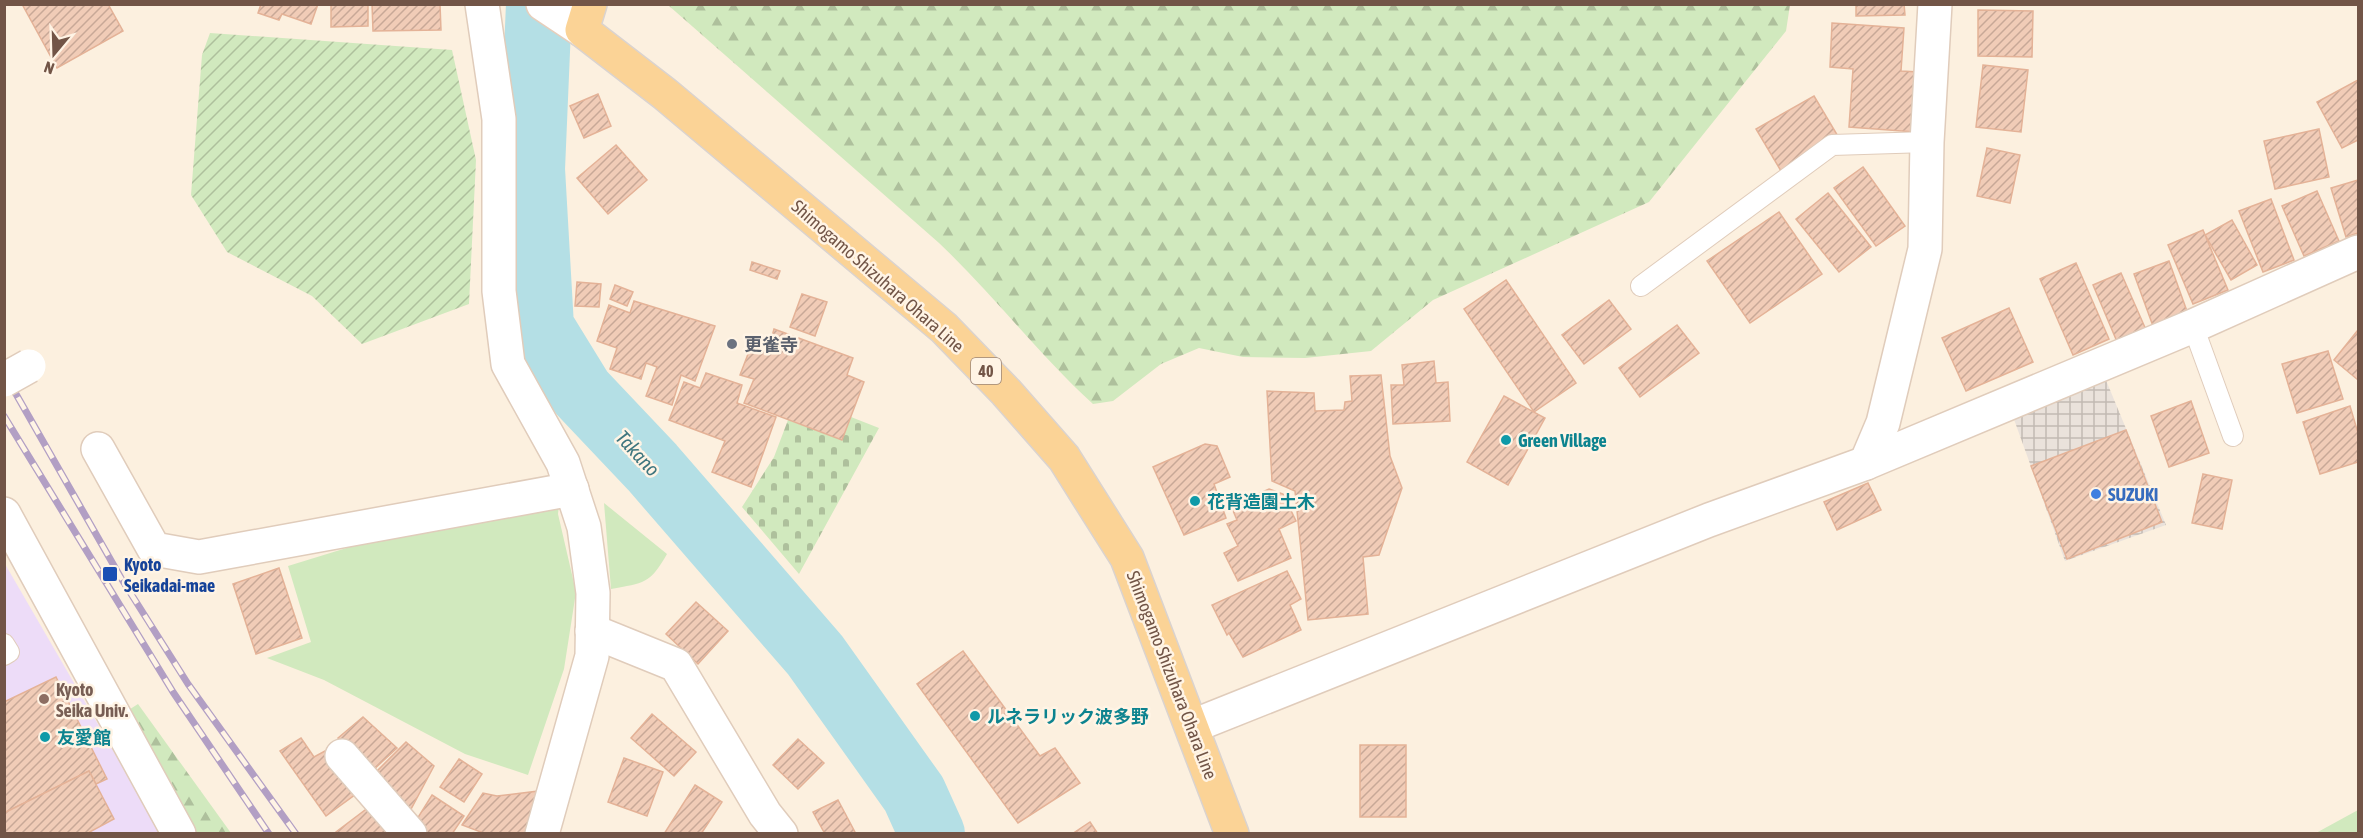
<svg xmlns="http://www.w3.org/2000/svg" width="2363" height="838" viewBox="0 0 2363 838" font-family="'Asap Condensed','Noto Sans JP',sans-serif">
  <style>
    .industrial { fill: url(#industrial-grid) }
    .education { fill: #eddcf8 }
    .green { fill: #d1e9be }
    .forest { fill: url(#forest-firs) }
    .cemetery { fill: url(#cemetery-stones) }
    .garden { fill: url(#garden-furrows) }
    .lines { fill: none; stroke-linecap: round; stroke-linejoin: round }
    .river { stroke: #b4dfe5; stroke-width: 66 }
    .building { fill: url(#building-hatch); stroke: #e4b297; stroke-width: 1.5 }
    .lane-casing { stroke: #e0ccbb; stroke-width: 22 }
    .street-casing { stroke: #e0ccbb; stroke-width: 36 }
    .secondary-casing { stroke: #e7cebb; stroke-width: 36 }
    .primary-casing { stroke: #dad3cf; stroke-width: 36 }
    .lane { stroke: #fff; stroke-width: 20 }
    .street { stroke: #fff; stroke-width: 33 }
    .secondary { stroke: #fff; stroke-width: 33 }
    .primary { stroke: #fbd396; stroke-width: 33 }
    .rail-casing { stroke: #b29fc4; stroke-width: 7 }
    .rail { stroke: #fff4e5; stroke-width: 4.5; stroke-dasharray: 14; stroke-linecap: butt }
    .street-bridge-casing { stroke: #e0ccbb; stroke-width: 36; stroke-linecap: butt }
    .street-bridge { stroke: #fff; stroke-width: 33 }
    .worship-dot { fill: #6b7280; stroke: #fff4e5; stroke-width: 2 }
    .culture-dot { fill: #0f9aa8; stroke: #fff4e5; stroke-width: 2 }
    .shop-dot { fill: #3f7fe0; stroke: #fff4e5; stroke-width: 2 }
    .transit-dot { fill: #1a4fb4; stroke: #fff4e5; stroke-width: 2 }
    .education-dot { fill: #8d6e63; stroke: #fff4e5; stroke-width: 2 }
    .labels { text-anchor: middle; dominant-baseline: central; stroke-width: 5; stroke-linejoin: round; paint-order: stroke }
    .shield { fill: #fff4e5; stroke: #9c8576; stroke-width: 1.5 }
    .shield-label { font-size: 16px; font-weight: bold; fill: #725547 }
    .street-label { font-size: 18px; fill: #725547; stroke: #fff4e5 }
    .worship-label { font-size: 18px; font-weight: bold; fill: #5b616d; stroke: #fff4e5; text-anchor: start }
    .culture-label { font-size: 18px; font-weight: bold; fill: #0d838f; stroke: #fff4e5; text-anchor: start }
    .shop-label { font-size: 18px; font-weight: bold; fill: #366cbe; stroke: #fff4e5; text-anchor: start }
    .transit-label { font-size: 18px; font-weight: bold; fill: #164399; stroke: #fff4e5; text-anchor: start }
    .education-label { font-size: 18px; font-weight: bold; fill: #785e54; stroke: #fff4e5; text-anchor: start }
    .water-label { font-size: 20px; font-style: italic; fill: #3f767f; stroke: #fff4e5 }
  </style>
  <defs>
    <pattern id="industrial-grid" width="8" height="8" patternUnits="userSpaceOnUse" patternTransform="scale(1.5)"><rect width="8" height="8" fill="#eae2db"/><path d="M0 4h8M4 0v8" fill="none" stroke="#c2bab3"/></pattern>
    <pattern id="forest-firs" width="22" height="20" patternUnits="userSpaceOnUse" patternTransform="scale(1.5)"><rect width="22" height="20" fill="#d1e9be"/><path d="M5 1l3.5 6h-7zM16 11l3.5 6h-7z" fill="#aec09c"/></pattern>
    <pattern id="cemetery-stones" width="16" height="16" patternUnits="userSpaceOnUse" patternTransform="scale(1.5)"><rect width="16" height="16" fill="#d1e9be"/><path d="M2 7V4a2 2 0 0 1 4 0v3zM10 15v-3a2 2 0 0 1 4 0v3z" fill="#aec09c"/></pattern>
    <pattern id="garden-furrows" width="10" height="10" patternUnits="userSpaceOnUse" patternTransform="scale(1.5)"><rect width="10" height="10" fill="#d1e9be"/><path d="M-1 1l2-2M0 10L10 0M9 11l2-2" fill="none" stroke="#aec09c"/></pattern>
    <pattern id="building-hatch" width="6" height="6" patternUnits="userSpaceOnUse" patternTransform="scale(1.5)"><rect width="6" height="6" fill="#f1ccb7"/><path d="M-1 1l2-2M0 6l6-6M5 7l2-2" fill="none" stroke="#c8a897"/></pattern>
  </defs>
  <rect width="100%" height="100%" fill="#fcf0df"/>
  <path class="industrial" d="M2103 373 2166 525 2065 561 2011 411Z"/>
  <path class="education" d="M5 564 161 833H5Z"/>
  <g class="green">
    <path d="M604 503 667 554C650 584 644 583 611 589Z"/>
    <path d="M559 505 558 514 576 592 564 669 528 775 465 754 324 680 267 658 311 642 288 566 392 534Z"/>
    <path d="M2358 810V833H2315H2316Z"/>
  </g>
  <g class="forest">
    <path d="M668 5H1790L1786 31 1649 202 1433 300 1371 351 1305 358 1243 357 1199 348 1161 364 1113 401 1093 404C1038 354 993 294 939 243Z"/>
    <path d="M138 704 231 833H194L127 711Z"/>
  </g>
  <path class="cemetery" d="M851 417 879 428 799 574 742 507 774 457 788 420 842 440Z"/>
  <path class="garden" d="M210 33 452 50 476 160 469 304 362 344 312 296 227 252 191 195 202 55Z"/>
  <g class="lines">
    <path class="river" d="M539 4 532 169 541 327 581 392 652 467 815 655 914 794 932 834"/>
  </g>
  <g class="building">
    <path d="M22 4H108L123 31 57 68Z"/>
    <path d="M261 4H318L311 24 282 14 279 20 258 13Z"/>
    <path d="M331 4H368V26L331 27Z"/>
    <path d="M372 4H440L441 30 373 31Z"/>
    <path d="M1856 4H1904L1905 15 1856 16Z"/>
    <path d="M1978 10 2033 11 2032 57 1978 56Z"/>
    <path d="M1832 23 1904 28 1901 71 1919 72 1915 132 1849 127 1853 69 1830 67Z"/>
    <path d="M1983 65 2028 70 2021 132 1976 127Z"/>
    <path d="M2358 80V140L2342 148 2317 102Z"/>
    <path d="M598 94 611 126 584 138 570 106Z"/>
    <path d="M1814 96 1839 138 1781 171 1756 129Z"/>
    <path d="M2319 129 2329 177 2275 189 2264 141Z"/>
    <path d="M616 145 647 180 608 214 577 178Z"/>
    <path d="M1987 148 2020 155 2010 203 1977 196Z"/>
    <path d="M1863 167 1905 226 1876 246 1834 188Z"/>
    <path d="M2358 180V233L2346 237 2331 188Z"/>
    <path d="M2317 191 2339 241 2304 256 2282 206Z"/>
    <path d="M1828 193 1871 247 1839 272 1796 219Z"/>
    <path d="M2271 199 2294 260 2263 272 2239 211Z"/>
    <path d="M1779 212 1822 274 1750 323 1707 261Z"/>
    <path d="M2232 220 2257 265 2231 280 2205 235Z"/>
    <path d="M2203 230 2228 290 2193 304 2168 245Z"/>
    <path d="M2169 261 2188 314 2153 326 2134 274Z"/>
    <path d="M752 262 780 271 777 279 750 270Z"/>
    <path d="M2076 263 2109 339 2073 355 2040 279Z"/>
    <path d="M2121 273 2147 332 2118 344 2093 285Z"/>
    <path d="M1506 280 1576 383 1534 412 1464 309Z"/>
    <path d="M577 282 601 284 599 307 575 306Z"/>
    <path d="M615 285 633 292 627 306 610 299Z"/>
    <path d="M802 294 827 302 815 336 790 327Z"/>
    <path d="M1609 300 1631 329 1584 364 1562 335Z"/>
    <path d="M634 301 715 326 695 381 681 375 672 405 646 396 657 367 646 363 641 379 610 369 617 348 597 341 609 305 630 313Z"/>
    <path d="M2009 308 2033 362 1966 391 1942 338Z"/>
    <path d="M1677 325 1699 353 1640 397 1619 368Z"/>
    <path d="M774 329 853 358 847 375 864 382 842 440 744 403 754 379 740 375 753 341 769 347Z"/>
    <path d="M2358 330V380L2334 360Z"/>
    <path d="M2328 351 2343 399 2297 413 2282 364Z"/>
    <path d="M1434 361 1436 383 1448 382 1450 421 1393 424 1391 385H1404L1402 365Z"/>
    <path d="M706 373 742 385 737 403 776 417 751 487 712 472 725 441 669 420 684 382 700 388Z"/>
    <path d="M1381 375 1390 456 1402 488 1379 555 1363 557 1368 614 1308 620 1295 491 1272 481 1267 391 1314 393 1315 411 1344 410 1345 402 1352 401 1350 376Z"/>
    <path d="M1504 396 1545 418 1508 485 1467 462Z"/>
    <path d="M2191 401 2209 453 2169 467 2151 416Z"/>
    <path d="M2350 406 2358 433V462L2320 474 2303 422Z"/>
    <path d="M2126 430 2162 522 2067 559 2031 466Z"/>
    <path d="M1205 444 1217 446 1230 477 1214 484 1226 518 1184 535 1153 467Z"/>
    <path d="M2203 474 2232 480 2222 529 2192 523Z"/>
    <path d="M1868 483 1881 510 1837 530 1824 502Z"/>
    <path d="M1269 489 1283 494 1296 521 1279 529 1291 558 1238 581 1224 553 1238 546 1227 524 1237 520 1231 506Z"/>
    <path d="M279 568 302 638 256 654 233 584Z"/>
    <path d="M1287 571 1301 599 1290 605 1301 630 1243 657 1229 633 1227 635 1212 605Z"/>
    <path d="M696 602 728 631 698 664 666 634Z"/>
    <path d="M963 651 1040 756 1055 748 1080 783 1018 823 917 684Z"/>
    <path d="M56 677 107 779 96 784 89 771 4 813V702Z"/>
    <path d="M652 714 696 752 674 776 631 738Z"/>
    <path d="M363 717 397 748 371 772 338 738Z"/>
    <path d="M301 738 314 757 325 751 356 794 326 816 280 751Z"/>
    <path d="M798 739 824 763 798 789 773 765Z"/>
    <path d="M406 742 434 766 410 811 374 774Z"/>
    <rect x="1360" y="745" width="46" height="72"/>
    <path d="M624 758 663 772 647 816 608 802Z"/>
    <path d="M459 759 482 774 464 802 440 787Z"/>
    <path d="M89 771 114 819 86 834H4V813Z"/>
    <path d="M695 785 722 802 701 834H664Z"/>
    <path d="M539 791 526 834H486L462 825 483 793 497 796Z"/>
    <path d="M432 795 464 816 452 834H421L412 827Z"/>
    <path d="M838 800 856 834H825L813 812Z"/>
    <path d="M369 807 390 834H337L336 832Z"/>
    <path d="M1090 822 1098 834H1072Z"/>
  </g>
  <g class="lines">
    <g class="lane-casing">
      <g id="lane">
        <path d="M1641 286 1832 145 1927 142"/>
        <path d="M2193 326 2233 436"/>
        <path d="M4 644 9 652 4 655"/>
      </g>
    </g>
    <g class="street-casing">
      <g id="street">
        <path d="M482 4 499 119V291L508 364 563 463 584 527 593 593 592 656 542 834"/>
        <path d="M98 449 154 549 199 557 572 489"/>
        <path d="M1866 463 1883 423 1925 249 1927 142 1935 4"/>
        <path d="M4 514 179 834"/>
        <path d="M592 631 676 665 765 814 781 834"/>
        <path d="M1193 726 1709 520 1866 463 2193 326 2358 252"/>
        <path d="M342 756 410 834"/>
      </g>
    </g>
    <g class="secondary-casing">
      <path id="secondary" d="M543 4 582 30"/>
    </g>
    <g class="primary-casing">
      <path id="primary" d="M590 4 582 30 665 94 944 328 1006 392 1064 458 1127 558 1232 834"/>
    </g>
    <use href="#lane" class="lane"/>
    <use href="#street" class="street"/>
    <use href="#secondary" class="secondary"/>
    <use href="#primary" class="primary"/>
    <g class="rail-casing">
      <g id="rail">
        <path d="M4 373 121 578 188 684 296 834"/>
        <path d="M4 416 173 692 269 834"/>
      </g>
    </g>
    <use href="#rail" class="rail"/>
    <g class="street-bridge-casing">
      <path id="street-bridge" d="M4 380 29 366"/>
    </g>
    <use href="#street-bridge" class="street-bridge"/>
  </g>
  <circle class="worship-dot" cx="732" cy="344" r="6"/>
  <g class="culture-dot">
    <circle cx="1506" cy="440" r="6"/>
    <circle cx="1195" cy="501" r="6"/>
    <circle cx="975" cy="716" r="6"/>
    <circle cx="45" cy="737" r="6"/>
  </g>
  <circle class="shop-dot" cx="2096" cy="494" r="6"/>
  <rect class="transit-dot" x="102" y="566" width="16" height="16" rx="3"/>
  <circle class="education-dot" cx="44" cy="699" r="6"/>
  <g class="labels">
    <rect class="shield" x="971" y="358" width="30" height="26" rx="4.5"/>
    <g class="shield-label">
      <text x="986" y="371">40</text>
    </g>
    <g class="street-label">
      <text transform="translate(878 276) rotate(41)">Shimogamo Shizuhara Ohara Line</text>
      <text transform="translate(1172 675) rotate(69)">Shimogamo Shizuhara Ohara Line</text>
    </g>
    <g class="worship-label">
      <text x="744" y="344">更雀寺</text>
    </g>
    <g class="culture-label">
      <text x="1518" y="440">Green Village</text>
      <text x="1207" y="501">花背造園土木</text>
      <text x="987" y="716">ルネラリック波多野</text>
      <text x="57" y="737">友愛館</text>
    </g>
    <g class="shop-label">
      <text x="2108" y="494">SUZUKI</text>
    </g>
    <g class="transit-label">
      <text x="124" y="564">Kyoto<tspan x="124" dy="21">Seikadai-mae</tspan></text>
    </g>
    <g class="education-label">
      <text x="56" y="689">Kyoto<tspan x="56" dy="21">Seika Univ.</tspan></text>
    </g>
    <g class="water-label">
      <text transform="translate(638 453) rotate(47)">Takano</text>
    </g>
  </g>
  <rect width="2363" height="838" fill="none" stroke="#725547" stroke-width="12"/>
  <g transform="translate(54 54) rotate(199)" stroke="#fff4e5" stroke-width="4.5" paint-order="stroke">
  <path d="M0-4.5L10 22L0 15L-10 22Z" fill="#725547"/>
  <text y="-9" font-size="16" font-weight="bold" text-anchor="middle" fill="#725547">N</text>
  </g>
</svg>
